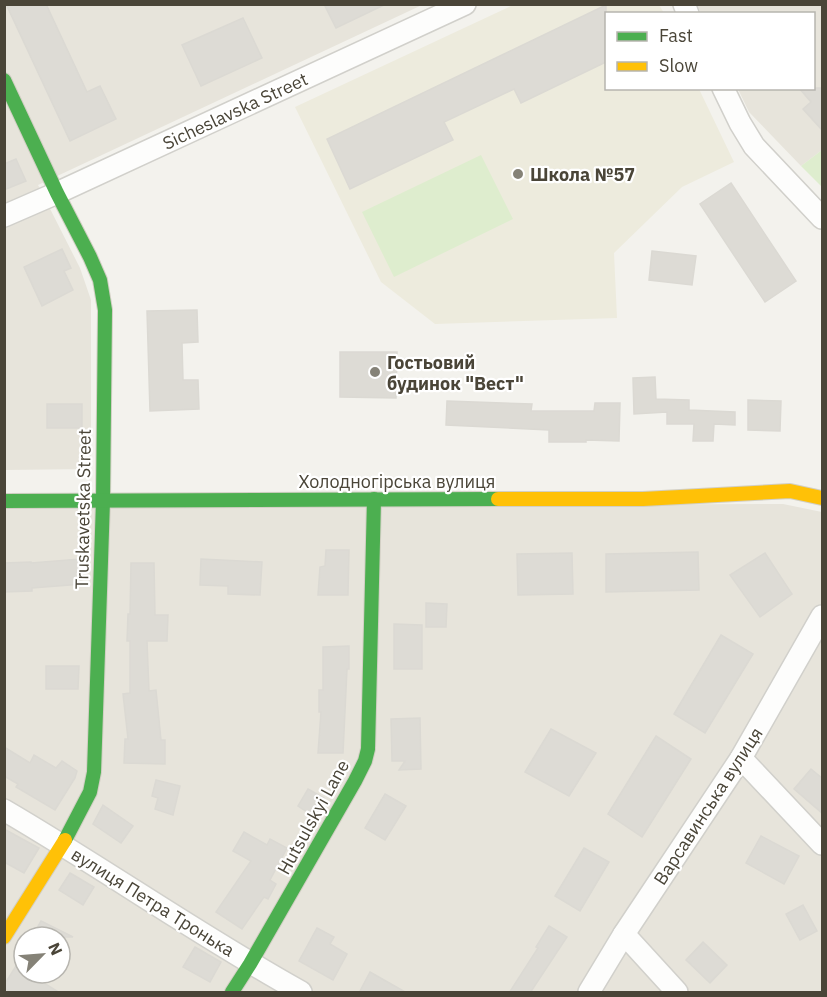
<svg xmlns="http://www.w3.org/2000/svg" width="827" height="997" viewBox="0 0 827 997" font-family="'IBM Plex Sans',sans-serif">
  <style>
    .residential { fill: #e7e4db; fill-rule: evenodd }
    .education { fill: #edebdd }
    .green { fill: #deedce }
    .building { fill: #dddbd5; stroke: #dbd9d3; stroke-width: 1.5 }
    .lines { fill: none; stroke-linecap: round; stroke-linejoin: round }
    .street-casing { stroke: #d1d0cb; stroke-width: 24 }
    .fast-casing { stroke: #d2cfc4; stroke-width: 16 }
    .slow-casing { stroke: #d2cfc4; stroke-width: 16 }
    .street { stroke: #fdfdfc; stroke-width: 21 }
    .fast { stroke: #4caf50; stroke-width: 14 }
    .slow { stroke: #ffc107; stroke-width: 14 }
    .poi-dot { fill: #858277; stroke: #fff; stroke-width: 2 }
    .labels { text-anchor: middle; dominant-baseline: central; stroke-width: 4.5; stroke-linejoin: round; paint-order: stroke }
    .street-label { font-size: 18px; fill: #4a4538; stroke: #fff }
    .poi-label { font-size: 18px; font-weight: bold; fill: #4a4538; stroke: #fff; text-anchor: start }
  </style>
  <rect width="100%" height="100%" fill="#f3f2ed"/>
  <g class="residential">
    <path d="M4 5H422L38 185 80 268 91 300V469L5 470Z"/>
    <path d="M697 5H822V150L801 166 749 112 738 89 814 88V14L701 13Z"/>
    <path d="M783 504 822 512V992H5L4 507ZM24 937H60V973H24Z"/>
  </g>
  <path class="education" d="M513 5H659L664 13 606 14V88L699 89 734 162 682 187 614 253 617 318 435 324 381 282 295 107Z"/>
  <g class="green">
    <path d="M822 150V187L801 166Z"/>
    <path d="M481 155 513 219 394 277 362 212Z"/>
  </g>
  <g class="building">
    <path d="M6 4H46L87 92 100 86 116 119 70 141Z"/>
    <path d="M324 4H386L336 28Z"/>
    <path d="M606 5V62L521 103 514 89 444 122 453 140 350 189 327 139Z"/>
    <path d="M243 18 262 58 201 86 182 45Z"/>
    <path d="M799 88H822V130L803 109 811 102Z"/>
    <path d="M16 159 26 181 4 190V164Z"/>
    <path d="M731 183 796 281 765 302 700 204Z"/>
    <path d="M62 249 71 268 64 271 73 290 42 306 24 267Z"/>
    <path d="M652 251 696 256 692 285 649 280Z"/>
    <path d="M197 310 198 342 182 343 183 380H198L199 409 150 411 147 311Z"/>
    <path d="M340 352H397L396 398 340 397Z"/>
    <path d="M655 377 656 399 689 400V410L735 412V425L714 424 713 441H693L694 424H667V412L634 414 633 378Z"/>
    <path d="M748 400 781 401 780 431 748 430Z"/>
    <path d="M447 401 532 404 531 411H594L595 403H620L619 441 586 440V442H549V430L446 425Z"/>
    <rect x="47" y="404" width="35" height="24"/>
    <path d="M326 550H349L348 595H318L320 567 325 566Z"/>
    <path d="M698 552 699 590 606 592V554Z"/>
    <path d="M572 553 573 594 518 595 517 554Z"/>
    <path d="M765 553 792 594 760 617 730 575Z"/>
    <path d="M80 559 82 584 32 588V591L4 592V563L31 562V563Z"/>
    <path d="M201 559 262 562 260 595 228 594V586L200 585Z"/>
    <path d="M131 563H154L155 615H168L167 641H147L149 691 156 690 161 740H165V764L124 763 125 739H128L123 694 130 693V641H127L128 614H130Z"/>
    <path d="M426 603 447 604 446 627H426Z"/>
    <path d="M394 624 422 625V669H394Z"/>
    <path d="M721 635 753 654 705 733 674 714Z"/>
    <path d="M349 646V669H347L343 753H318L321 712H319V690H323V647Z"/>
    <path d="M46 666H79L78 689H46Z"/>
    <path d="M420 718 421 769 399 770 405 761H392L391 719Z"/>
    <path d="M551 729 596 753 569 796 525 772Z"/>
    <path d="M656 736 691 759 642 837 608 814Z"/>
    <path d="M4 747 30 763 34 755 56 768 62 761 77 771 75 778 55 810 16 787 18 784 4 776Z"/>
    <path d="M811 769 822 778V813L794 789Z"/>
    <path d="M156 780 180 786 173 815 155 809 158 798 152 796Z"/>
    <path d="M308 789 324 798 313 816 298 806Z"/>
    <path d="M385 794 406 806 385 840 365 828Z"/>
    <path d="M103 805 133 826 121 843 93 824Z"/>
    <path d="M4 829 39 848 24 873 4 862Z"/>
    <path d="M244 832 267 845 270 839 287 848 270 880 276 884 268 899 264 897 242 929 216 912 251 861 233 851Z"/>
    <path d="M761 836 799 856 784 884 746 863Z"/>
    <path d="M584 848 609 862 580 911 555 896Z"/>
    <path d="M70 873 94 887 83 905 59 890Z"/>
    <path d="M803 905 817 931 800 940 786 914Z"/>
    <path d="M41 921 73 937H32Z"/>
    <path d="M549 926 567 937 530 993H509L538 948 536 947Z"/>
    <path d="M317 928 334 937 330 944 347 954 333 980 299 961Z"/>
    <path d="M703 942 727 965 710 983 686 960Z"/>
    <path d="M195 947 221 962 210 982 183 967Z"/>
    <path d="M16 966 24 971V973H28L60 993H12L4 988V985Z"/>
    <path d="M370 972 407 993H359Z"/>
  </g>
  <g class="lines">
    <g class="street-casing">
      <g id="street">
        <path d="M684 4 688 14"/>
        <path d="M723 88 740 123 754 146 822 218"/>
        <path d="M4 216 57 193 465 4"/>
        <path d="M741 758 822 844"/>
        <path d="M4 810C105 869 200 936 301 992"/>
        <path d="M624 934 677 992"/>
        <path d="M589 992 624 934 741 758 822 616"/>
      </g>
    </g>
    <g class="fast-casing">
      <g id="fast">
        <path d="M4 80 57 193 90 257 100 280 105 310 103 501 94 772 90 792 65 840"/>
        <path d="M4 501 498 499"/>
        <path d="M232 992 250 964 355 781 365 761 368 749 374 499"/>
      </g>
    </g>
    <g class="slow-casing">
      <g id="slow">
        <path d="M498 499H643L790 491 822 498"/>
        <path d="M4 937 65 840"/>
      </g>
    </g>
    <use href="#street" class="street"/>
    <use href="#fast" class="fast"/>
    <use href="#slow" class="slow"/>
  </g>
  <g class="poi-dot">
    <circle cx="518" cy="174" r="6"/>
    <circle cx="375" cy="372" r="6"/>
  </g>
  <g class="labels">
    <g class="street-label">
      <text transform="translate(235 111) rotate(-25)">Sicheslavska Street</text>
      <text x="397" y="481">Холодногірська вулиця</text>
      <text transform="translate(83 509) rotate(-89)">Truskavetska Street</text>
      <text transform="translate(708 806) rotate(-57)">Варсавинська вулиця</text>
      <text transform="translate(313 817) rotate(-61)">Hutsulskyi Lane</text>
      <text transform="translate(153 902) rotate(32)">вулиця Петра Тронька</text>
    </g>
    <g class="poi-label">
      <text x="530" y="174">Школа №57</text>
      <text x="387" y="362">Гостьовий<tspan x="387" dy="21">будинок "Вест"</tspan></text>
    </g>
  </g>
  <rect width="827" height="997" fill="none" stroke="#4a4538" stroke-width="12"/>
  <rect x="605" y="12" width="210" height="78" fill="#ffffff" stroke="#b7b5af" stroke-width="1.5"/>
  <rect x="617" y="32" width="30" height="9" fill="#4caf50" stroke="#b7b5af" stroke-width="1.5"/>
  <text x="659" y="42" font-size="18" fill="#4a4538">Fast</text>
  <rect x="617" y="62" width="30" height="9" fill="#ffc107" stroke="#b7b5af" stroke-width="1.5"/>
  <text x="659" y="72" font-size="18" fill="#4a4538">Slow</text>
  <g transform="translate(42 955) rotate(65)"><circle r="28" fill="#ffffff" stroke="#b7b5af" stroke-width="1.5"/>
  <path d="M0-4.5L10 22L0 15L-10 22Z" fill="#858277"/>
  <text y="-9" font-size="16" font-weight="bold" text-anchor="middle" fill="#4a4538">N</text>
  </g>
</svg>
